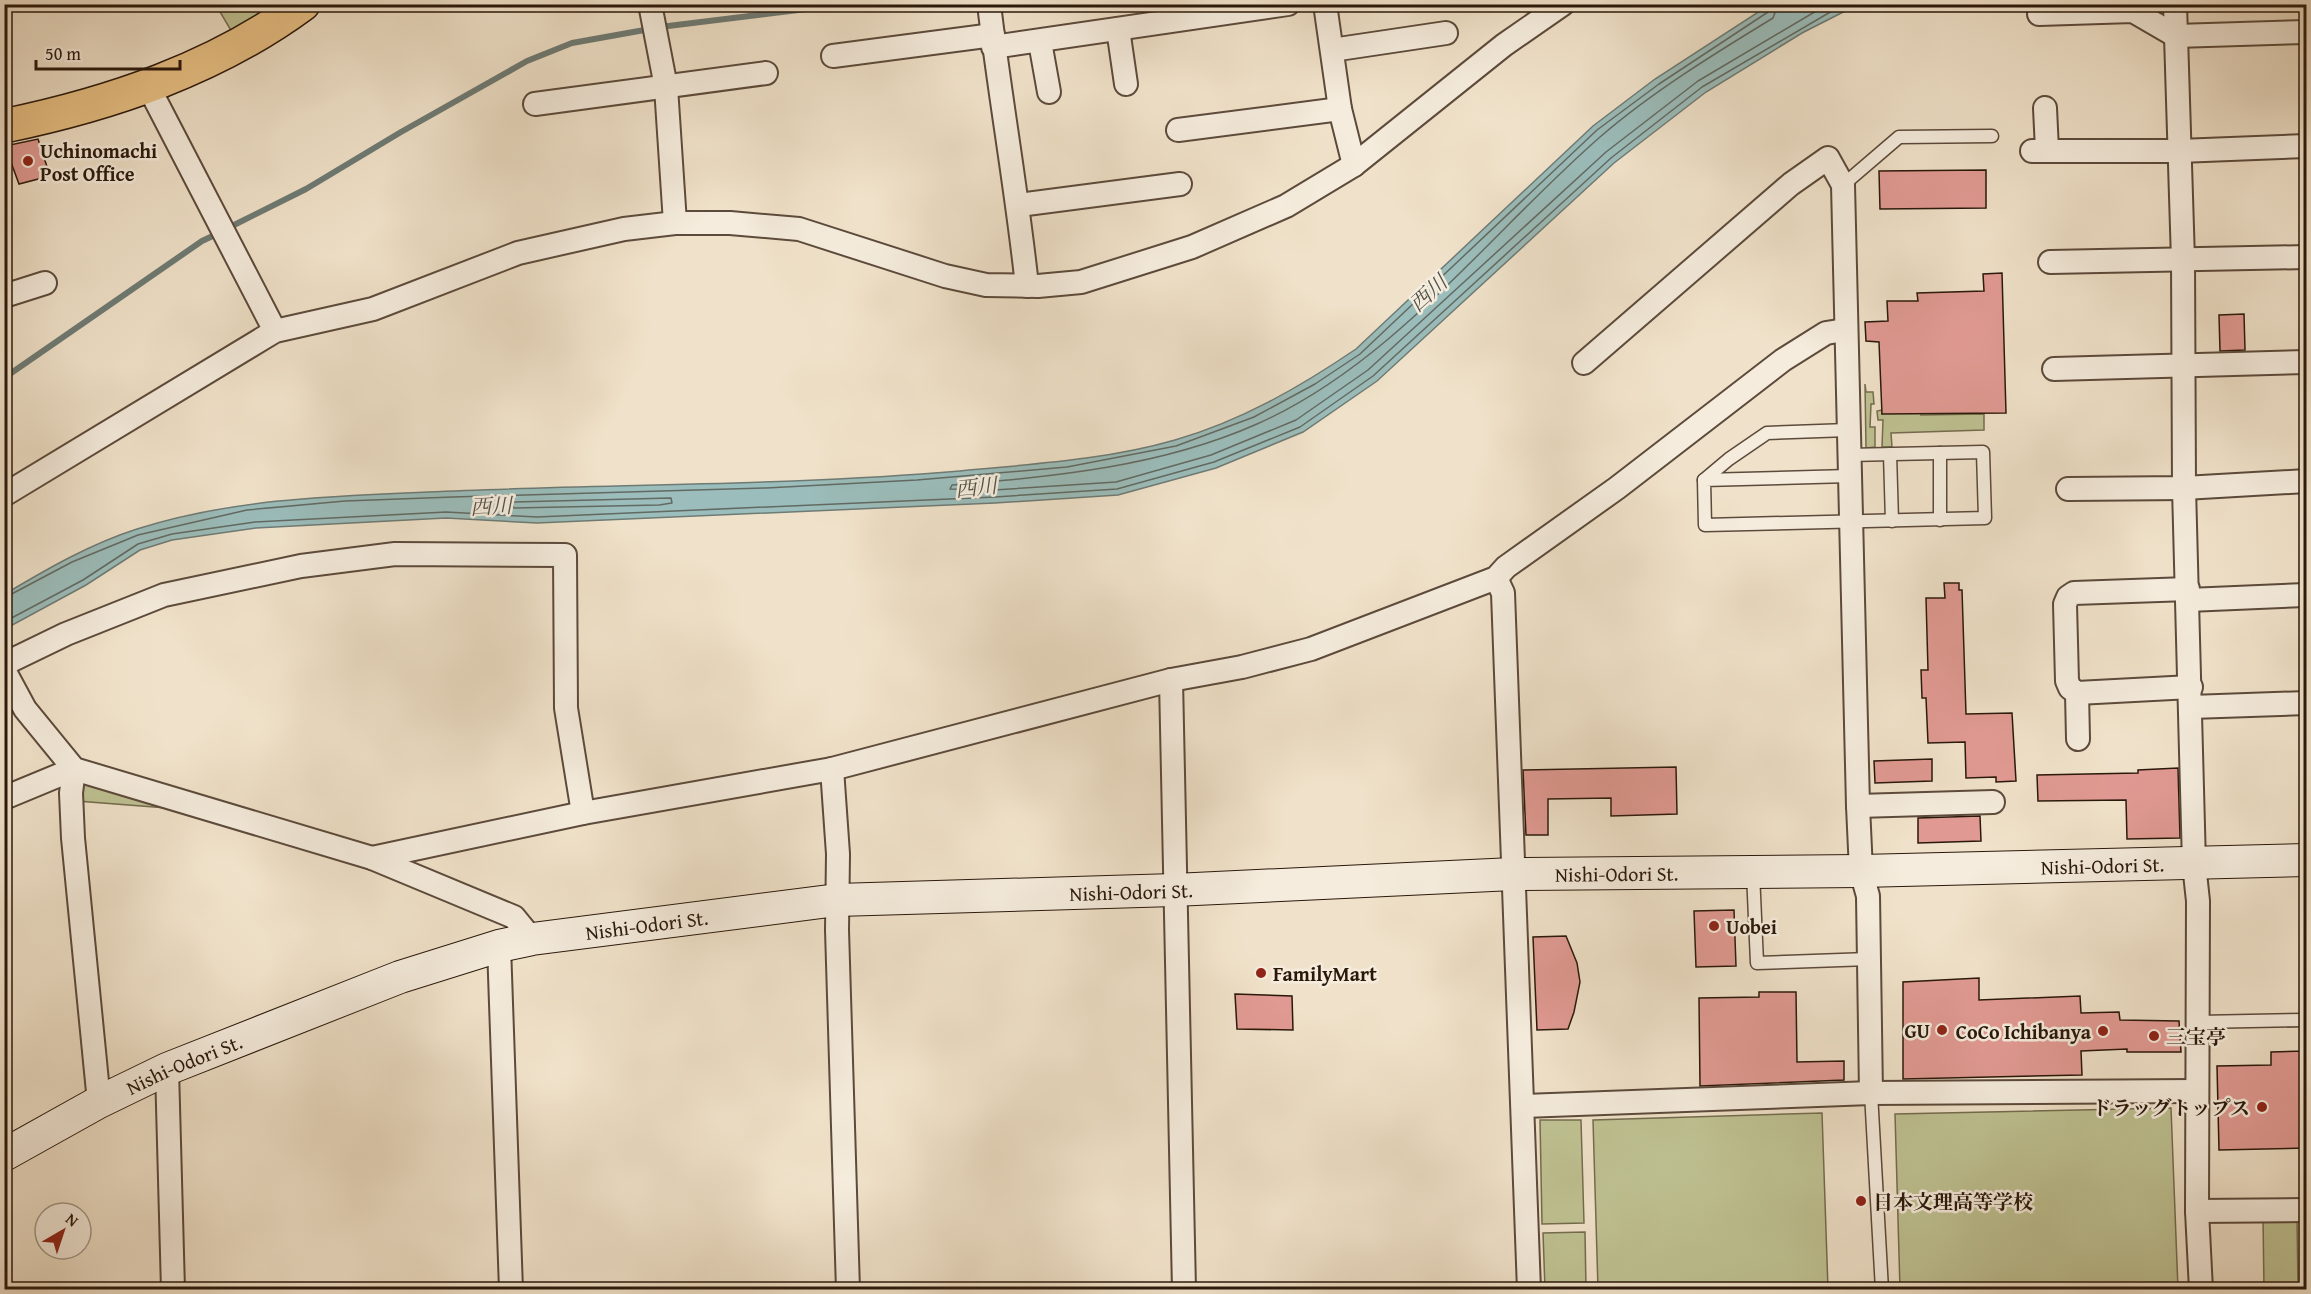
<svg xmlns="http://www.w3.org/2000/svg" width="2311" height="1294" viewBox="0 0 2311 1294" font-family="'Gentium Book Plus','Noto Serif JP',serif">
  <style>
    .green { fill: #bfc293; stroke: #746d4f; stroke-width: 1.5 }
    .water { fill: #9bbdbb; stroke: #6e7b75; stroke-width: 1.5 }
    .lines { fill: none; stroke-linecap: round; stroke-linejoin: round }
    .shore { stroke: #626a63; stroke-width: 1.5 }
    .stream { stroke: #6e7b75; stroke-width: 6 }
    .building { fill: #e19a93; stroke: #2a180b; stroke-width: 1.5 }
    .lane-casing { stroke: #5c4a3b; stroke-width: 15 }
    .street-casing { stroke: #5c4a3b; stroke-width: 26 }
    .secondary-casing { stroke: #2a180b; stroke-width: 34 }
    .primary-casing { stroke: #2a180b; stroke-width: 36 }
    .lane { stroke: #f5ecdd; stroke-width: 12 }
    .street { stroke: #f5ecdd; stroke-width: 22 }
    .secondary { stroke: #f5ecdd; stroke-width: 32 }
    .primary { stroke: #e8c185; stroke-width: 33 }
    .poi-dot { fill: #8f2418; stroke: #f5ecdd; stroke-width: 2 }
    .labels { text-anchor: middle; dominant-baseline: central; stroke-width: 5; stroke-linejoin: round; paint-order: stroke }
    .poi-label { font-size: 20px; font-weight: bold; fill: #2a180b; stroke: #f5ecdd; text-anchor: start }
    .street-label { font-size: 20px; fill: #2a180b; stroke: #f5ecdd }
    .water-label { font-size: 21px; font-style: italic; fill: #525249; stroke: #f5ecdd }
  </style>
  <rect width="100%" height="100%" fill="#f0e2ca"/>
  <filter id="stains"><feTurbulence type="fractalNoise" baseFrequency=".00333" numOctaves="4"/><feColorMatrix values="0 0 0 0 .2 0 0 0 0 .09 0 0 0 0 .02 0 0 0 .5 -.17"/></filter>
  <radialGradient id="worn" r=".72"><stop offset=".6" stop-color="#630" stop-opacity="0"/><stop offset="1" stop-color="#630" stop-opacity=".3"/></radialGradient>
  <g class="green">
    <path d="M216 5H292L236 39Z"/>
    <path d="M1865 384 1866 392H1873L1874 404H1871L1870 427H1875V447L1866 448Z"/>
    <path d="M1920 399 1921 415 1984 414V430L1891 433 1892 447H1882L1883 420H1878L1877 411 1882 410V414Z"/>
    <path d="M77 774 167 808 77 801Z"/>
    <path d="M2171 1108 2178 1289H1900L1895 1114Z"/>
    <path d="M1822 1113 1828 1289H1598L1593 1120Z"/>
    <path d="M1540 1120H1581L1584 1223 1542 1224Z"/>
    <path d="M2297 1216 2298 1289H2264L2263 1217Z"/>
    <path d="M1585 1232 1586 1289H1545L1543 1233Z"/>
  </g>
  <path class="water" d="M1769 5H1857L1802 33 1706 92 1614 163 1377 381 1303 432 1216 468 1118 495 995 503 537 523 446 518 256 528 172 540 140 550 86 585 5 629V594C47 569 90 544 137 529 231 499 330 496 428 492 605 484 783 486 960 471 1032 464 1106 460 1175 440 1241 421 1300 387 1356 349L1593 126 1655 79Z"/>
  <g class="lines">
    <g class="shore">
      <path d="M1778 4 1773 18C1714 54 1652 92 1600 137 1490 233 1393 364 1257 424 1160 467 1056 476 952 485L950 489 994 490 1116 482 1211 455 1296 420 1368 370 1606 152 1698 81 1828 4"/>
      <path d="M671 498 672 503 659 505 514 508 512 505 514 502Z"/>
      <path d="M4 598 72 562 138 535 247 510 345 501 453 497 766 488 917 480 1067 467 1176 446 1254 417 1315 384 1360 354 1597 130 1659 84 1768 12 1771 4"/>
      <path d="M4 622 83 580 138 544 172 534 255 522 446 512 537 517 995 497 1117 489 1214 462 1300 427 1373 376 1611 158 1702 87 1844 4"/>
    </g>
    <g class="stream">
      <path d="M660 27 847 4"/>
      <path d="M228 228 306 189 401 132 527 61 572 43 650 29"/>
      <path d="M4 378 202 241 219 233"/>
    </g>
  </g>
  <g class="building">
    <path d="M38 139 50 176 19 184 5 146Z"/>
    <path d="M1986 170V208L1880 209 1879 171Z"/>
    <path d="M2002 273 2006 413 1882 414 1879 342 1866 341 1865 322 1888 321 1887 301H1918L1917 293 1984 291 1983 274Z"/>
    <path d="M2244 314 2245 350 2220 351 2219 315Z"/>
    <path d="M1944 583H1959V590H1962L1966 714 2012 713 2016 781 1996 782V777L1966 778 1965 742 1928 743 1926 698H1922L1921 670H1928L1926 598H1945Z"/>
    <path d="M1932 759V781L1875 783 1874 761Z"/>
    <path d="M1676 767 1677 814 1611 816V798L1548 799V835H1526L1523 770Z"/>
    <path d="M2178 768 2180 838 2127 839 2126 800 2038 801 2037 775 2138 773V770Z"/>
    <path d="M1980 816 1981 841 1918 843V818Z"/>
    <path d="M1734 910 1736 966 1696 967 1694 911Z"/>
    <path d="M1566 936 1577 963 1580 982 1574 1012 1568 1029 1537 1030 1533 937Z"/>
    <path d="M1979 978V1000L2080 996 2081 1013 2119 1012 2120 1020 2179 1021 2181 1052H2127V1049L2081 1051 2082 1075 1903 1079V982Z"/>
    <path d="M1759 992H1796L1797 1062 1844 1061V1080L1700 1086 1699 998 1759 997Z"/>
    <path d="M1235 994 1292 996 1293 1030 1237 1029Z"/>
    <path d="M2307 1051V1148L2219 1150 2217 1066 2271 1065V1052Z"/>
  </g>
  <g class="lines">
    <g class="lane-casing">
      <g id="lane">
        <path d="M1843 185 1899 137 1992 136"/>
        <path d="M1940 453V520"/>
        <path d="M1890 454 1892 521"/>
        <path d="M1849 455 1983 452 1985 518 1705 525 1704 480 1849 476"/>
        <path d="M1704 480 1729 459 1767 433 1848 430"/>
        <path d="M1753 873 1757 963 1869 959"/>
        <path d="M2199 1022 2306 1020"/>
        <path d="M1871 1093 1882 1290"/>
      </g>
    </g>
    <g class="street-casing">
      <g id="street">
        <path d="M650 4 666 87 675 223"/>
        <path d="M989 4C1000 98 1017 191 1027 286"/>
        <path d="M1325 4 1340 109 1354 165"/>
        <path d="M2175 4 2183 260 2184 488 2194 864 2198 901 2197 1211 2201 1290"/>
        <path d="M2039 14 2133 11 2176 36 2306 32"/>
        <path d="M1118 29 1126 84"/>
        <path d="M1040 42 1049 92"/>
        <path d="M993 47 1288 4"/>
        <path d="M1332 50 1446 33"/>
        <path d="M833 56 993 35"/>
        <path d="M148 86 275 331"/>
        <path d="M535 104 766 73"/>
        <path d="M2045 108 2047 150"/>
        <path d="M1178 130 1340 109"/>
        <path d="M2032 151H2179L2306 146"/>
        <path d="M1019 205 1180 184"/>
        <path d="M2050 262 2306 257"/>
        <path d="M4 296 45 283"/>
        <path d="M1584 363 1791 184 1828 158 1843 185 1858 806 1861 871 1868 896 1871 1093"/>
        <path d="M2054 369 2306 362"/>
        <path d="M2068 489 2184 488 2306 481"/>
        <path d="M4 495 275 331 373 309 518 253 624 229 675 223H730L799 229 945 276 986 285 1038 286 1081 282 1192 247 1286 206 1354 165 1504 45 1563 4"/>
        <path d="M1496 578 1503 593 1529 1290"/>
        <path d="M2188 589 2074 593 2068 597 2065 604 2067 681 2070 688 2077 693 2191 687"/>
        <path d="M2188 600 2306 595"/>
        <path d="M4 664 66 634 164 595 301 566 395 554 565 555 566 708 583 813"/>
        <path d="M4 670 25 709 74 769 372 858 514 917 532 939"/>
        <path d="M1171 680 1184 1290"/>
        <path d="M2077 693 2078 739"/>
        <path d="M2191 707 2306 703"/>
        <path d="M74 769 71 793 73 838 99 1102"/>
        <path d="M832 769 838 854 837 930 848 1290"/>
        <path d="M4 798 74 769"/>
        <path d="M1858 806 1993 802"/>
        <path d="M372 858 583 813 832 769 1171 680 1242 667 1311 649 1496 578 1506 567 1617 488 1783 360 1826 333 1845 330"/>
        <path d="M499 946 511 1290"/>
        <path d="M167 1069 173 1290"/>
        <path d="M1523 1106 1871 1093 2197 1091"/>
        <path d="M2197 1211 2306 1210"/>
      </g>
    </g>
    <g class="secondary-casing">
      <g id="secondary">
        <path id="s1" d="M4 1155 99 1102 167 1069 400 977 499 946 532 939 837 900 1174 890 1513 874 1861 871 2306 860"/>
      </g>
    </g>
    <g class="primary-casing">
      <path id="primary" d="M4 126C110 104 215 69 303 4"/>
    </g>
    <use href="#lane" class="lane"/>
    <use href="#street" class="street"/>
    <use href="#secondary" class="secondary"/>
    <use href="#primary" class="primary"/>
  </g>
  <g class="poi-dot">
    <circle cx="28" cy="161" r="6"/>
    <circle cx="1714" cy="926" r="6"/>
    <circle cx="1261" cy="973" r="6"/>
    <circle cx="1942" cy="1030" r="6"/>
    <circle cx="2103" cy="1031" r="6"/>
    <circle cx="2154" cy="1036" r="6"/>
    <circle cx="2262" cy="1107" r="6"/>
    <circle cx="1861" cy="1201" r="6"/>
  </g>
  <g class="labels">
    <g class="poi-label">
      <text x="40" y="150">Uchinomachi<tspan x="40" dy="23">Post Office</tspan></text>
      <text x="1726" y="926">Uobei</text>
      <text x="1273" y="973">FamilyMart</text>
      <text x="1930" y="1030" text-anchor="end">GU</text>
      <text x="2091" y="1031" text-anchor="end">CoCo Ichibanya</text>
      <text x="2166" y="1036">三宝亭</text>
      <text x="2250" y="1107" text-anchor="end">ドラッグトップス</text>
      <text x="1873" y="1201">日本文理高等学校</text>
    </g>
    <g class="street-label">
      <text stroke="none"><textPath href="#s1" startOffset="2146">Nishi-Odori St.</textPath></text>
      <text stroke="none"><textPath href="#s1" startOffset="1660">Nishi-Odori St.</textPath></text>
      <text stroke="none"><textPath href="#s1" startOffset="1174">Nishi-Odori St.</textPath></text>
      <text stroke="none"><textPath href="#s1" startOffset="688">Nishi-Odori St.</textPath></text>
      <text stroke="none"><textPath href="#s1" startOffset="202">Nishi-Odori St.</textPath></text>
    </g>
    <g class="water-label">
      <text transform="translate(1428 293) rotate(-42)">西川</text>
      <text transform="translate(976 487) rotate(-6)">西川</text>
      <text transform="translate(491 506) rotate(-3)">西川</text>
    </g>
  </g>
  <rect width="2311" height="1294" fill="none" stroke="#f0e2ca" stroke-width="24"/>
  <rect x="6" y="6" width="2299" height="1282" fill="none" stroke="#2a180b" stroke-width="3"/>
  <rect x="12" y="12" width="2287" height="1270" fill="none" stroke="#2a180b" stroke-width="1.5"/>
  <g transform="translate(63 1231) rotate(39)"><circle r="28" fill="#f5ecdd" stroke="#a49789" stroke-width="1.5"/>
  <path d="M0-4.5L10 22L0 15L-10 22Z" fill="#8f2418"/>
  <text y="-9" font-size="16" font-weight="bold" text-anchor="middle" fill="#2a180b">N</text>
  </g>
  <path d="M36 60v9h144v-9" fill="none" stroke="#2a180b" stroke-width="3"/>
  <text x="45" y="60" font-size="18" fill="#2a180b" stroke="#f5ecdd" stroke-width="4.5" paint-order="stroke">50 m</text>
  <rect width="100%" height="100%" filter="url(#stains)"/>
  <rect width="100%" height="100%" fill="url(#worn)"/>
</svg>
